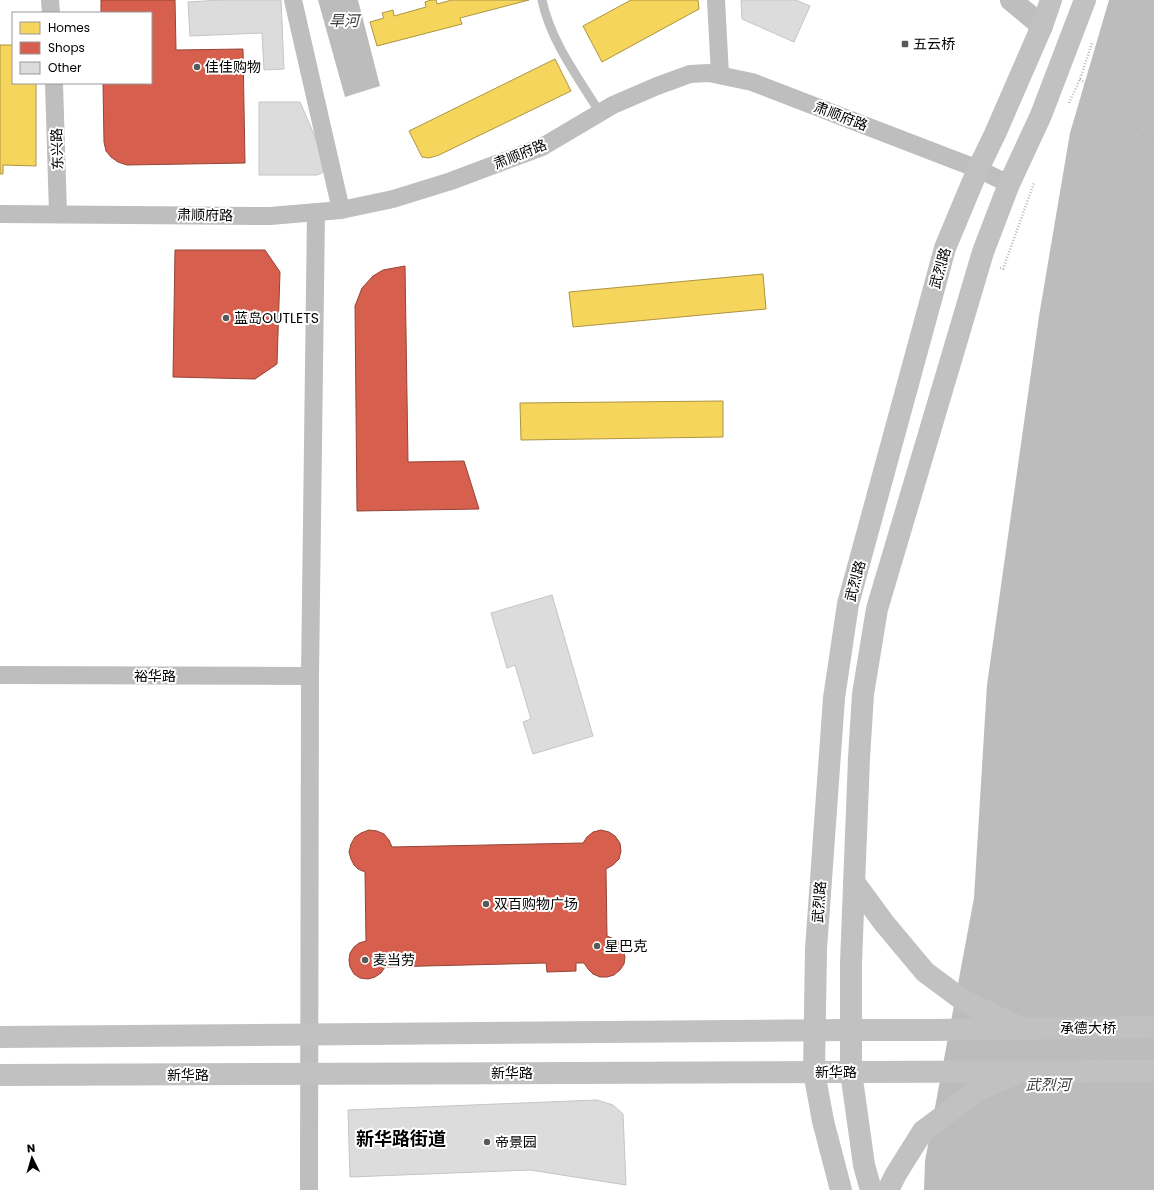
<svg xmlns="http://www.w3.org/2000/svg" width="1154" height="1190" viewBox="0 0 1154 1190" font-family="Poppins,'Noto Sans SC',sans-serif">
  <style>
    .water { fill: #bcbcbc }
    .homes { fill: #f6d55c; stroke: #ac9540 }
    .shops { fill: #d6604d; stroke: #964336 }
    .building { fill: #dcdcdc; stroke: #c5c5c5 }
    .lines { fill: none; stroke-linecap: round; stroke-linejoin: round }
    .path { stroke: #b8b8b8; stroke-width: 2.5; stroke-dasharray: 1 2; stroke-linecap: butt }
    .service { stroke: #bebebe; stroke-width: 9 }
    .minor { stroke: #bebebe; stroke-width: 18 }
    .tertiary { stroke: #bebebe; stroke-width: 22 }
    .secondary { stroke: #c1c1c1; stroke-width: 22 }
    .poi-dot { fill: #595959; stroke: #fff; stroke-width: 1.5 }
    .labels { text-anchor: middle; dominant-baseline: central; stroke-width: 4; stroke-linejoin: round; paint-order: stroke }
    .poi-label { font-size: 14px; fill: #000; stroke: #fff; text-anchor: start }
    .street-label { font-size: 14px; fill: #000; stroke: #fff }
    .water-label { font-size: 15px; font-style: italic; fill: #404040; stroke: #fff }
    .district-label { font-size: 18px; font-weight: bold; fill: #000; stroke: #fff }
  </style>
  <rect width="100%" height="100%" fill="#fff"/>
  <g class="water">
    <path d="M318 0H358L380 86 345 97Z"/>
    <path d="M1109 0H1154V1190H924L925 1161 974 898 987 685 1039 316 1070 133Z"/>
  </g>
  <g class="homes">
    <path d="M431 0H436L437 4 452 0H529L460 18 462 24 377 46 370 22 384 18 382 13 393 10 394 16 426 7 425 2Z"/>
    <path d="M631 0H698L699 9 602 62 583 26Z"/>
    <path d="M0 45H13V83H36V166L3 165V174H0Z"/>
    <path d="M555 59 571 91 439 155 429 158 422 157 409 131Z"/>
    <path d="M763 274 766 309 573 327 569 292Z"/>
    <path d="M723 401V437L521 440 520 403Z"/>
  </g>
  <g class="shops">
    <path d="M101 0H175L176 50 243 49 245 163 127 165 118 162 111 157 106 151 104 142 103 83H151V13H101Z"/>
    <path d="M175 250H265L280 272 277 364 255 379 173 377Z"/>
    <path d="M405 266 408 462 464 461 479 509 357 511 355 306 362 288 373 276 383 270Z"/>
    <path d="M369 830 377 831 384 834 389 840 392 847 583 843 587 837 593 832 601 830 609 832 615 836 620 843 621 851 619 859 613 865 606 869 607 936 614 939 620 943 623 949 625 957 624 964 620 970 614 975 607 977H600L593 974 588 969 584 963H576V971L547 972 546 963 385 967 381 973 375 977 368 979 360 978 354 974 350 967 349 960 350 953 354 947 359 943 366 941 365 872 358 869 354 865 351 859 349 852 351 844 355 837 361 833Z"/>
  </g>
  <g class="building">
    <path d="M221 0H281L284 69 264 70 262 33 190 36 188 2Z"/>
    <path d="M741 0H796L810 6 794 42 742 19Z"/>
    <path d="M259 102H300L324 158 325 168 322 173 317 175H259Z"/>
    <path d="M552 595 593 736 533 754 523 722 531 719 515 665 507 668 491 613Z"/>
    <path d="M597 1100 613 1105 623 1114 626 1185 530 1170 350 1177 348 1110Z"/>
  </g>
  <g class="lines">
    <g class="path">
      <path d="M1080 79 1154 145"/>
      <path d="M1069 103 1080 79 1092 43"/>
      <path d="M1000 268 1003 269 1034 183"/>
    </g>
    <path class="service" d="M542 0C551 42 578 77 600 113"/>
    <g class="minor">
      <path d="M50 0 51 13"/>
      <path d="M293 0 341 210"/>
      <path d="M716 0 720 75"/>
      <path d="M54 83 58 214"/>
      <path d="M0 214 270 216 341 210 393 199 451 181 542 147 613 105 657 86 690 74 709 73 752 82 978 169 1009 184"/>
      <path d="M0 675 310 676"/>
      <path d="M309 1190 310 676 316 212"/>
    </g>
    <path class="tertiary" d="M1011 0 1042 26"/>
    <g class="secondary">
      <path d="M854 882 884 923 925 972 964 1001 1017 1026"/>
      <path d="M0 1037 851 1030H932L1154 1027"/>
      <path d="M0 1075 1154 1071"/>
      <path d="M841 1190 823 1121 814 1072 816 949 834 698 848 604 945 248 978 169 995 134 1042 26 1051 0"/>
      <path d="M871 1190 864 1165 851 1072V963L859 758 863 694 877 609 983 252 1009 184 1041 115 1085 0"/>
      <path d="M888 1190 896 1174 923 1131 978 1090 1013 1075"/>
    </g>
  </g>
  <g class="poi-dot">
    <rect x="901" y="40" width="8" height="8" rx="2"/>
    <circle cx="197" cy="67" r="4"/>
    <circle cx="226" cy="318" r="4"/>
    <circle cx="486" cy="904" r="4"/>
    <circle cx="597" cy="946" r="4"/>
    <circle cx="365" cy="960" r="4"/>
    <circle cx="487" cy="1142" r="4"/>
  </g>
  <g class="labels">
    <g class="poi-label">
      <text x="913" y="44">五云桥</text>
      <text x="205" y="67">佳佳购物</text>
      <text x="234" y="318">蓝岛OUTLETS</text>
      <text x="494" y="904">双百购物广场</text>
      <text x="605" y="946">星巴克</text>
      <text x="373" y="960">麦当劳</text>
      <text x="495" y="1142">帝景园</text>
    </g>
    <g class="street-label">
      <text transform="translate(841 116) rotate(21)">肃顺府路</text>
      <text transform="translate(57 149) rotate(-92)">东兴路</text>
      <text transform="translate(520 154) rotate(-22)">肃顺府路</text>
      <text transform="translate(205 215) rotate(1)">肃顺府路</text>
      <text transform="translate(940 268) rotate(-74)">武烈路</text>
      <text transform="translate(855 581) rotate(-75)">武烈路</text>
      <text x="155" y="676">裕华路</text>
      <text transform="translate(819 902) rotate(-86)">武烈路</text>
      <text x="1088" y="1028">承德大桥</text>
      <text x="836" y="1072">新华路</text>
      <text x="512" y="1073">新华路</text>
      <text x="188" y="1075">新华路</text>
    </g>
    <g class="water-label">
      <text x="344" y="20">旱河</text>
      <text x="1048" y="1084">武烈河</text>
    </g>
    <g class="district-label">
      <text x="401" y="1138">新华路街道</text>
    </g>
  </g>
  <rect x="12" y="12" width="140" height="72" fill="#ffffff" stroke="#999999"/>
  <rect x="20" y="22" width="20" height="12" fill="#f6d55c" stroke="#999999"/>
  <text x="48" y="32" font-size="12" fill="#000000">Homes</text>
  <rect x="20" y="42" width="20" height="12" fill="#d6604d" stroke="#999999"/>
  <text x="48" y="52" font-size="12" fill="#000000">Shops</text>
  <rect x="20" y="62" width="20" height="12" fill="#dcdcdc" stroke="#999999"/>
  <text x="48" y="72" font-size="12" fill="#000000">Other</text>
  <g transform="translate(32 1158) rotate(355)" stroke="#ffffff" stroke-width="3" paint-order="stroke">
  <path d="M0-3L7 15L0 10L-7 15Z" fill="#000000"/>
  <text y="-6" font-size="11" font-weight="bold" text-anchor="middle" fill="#000000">N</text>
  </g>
</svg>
